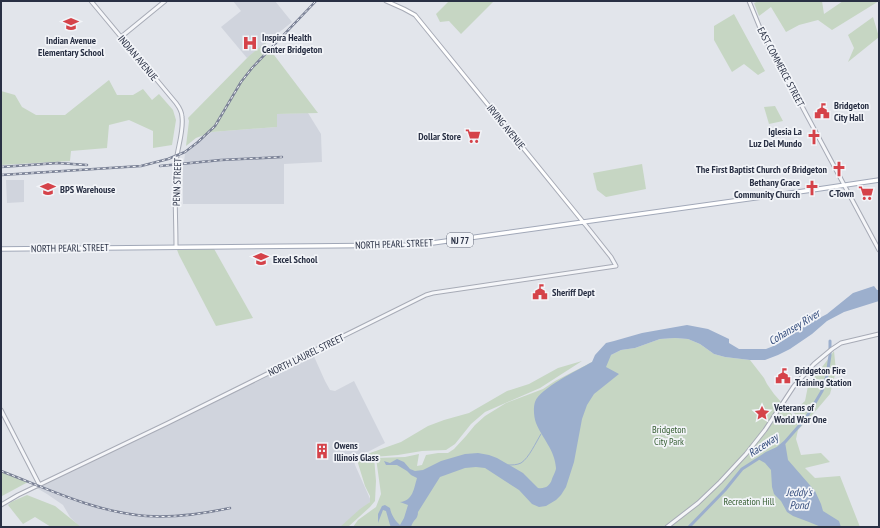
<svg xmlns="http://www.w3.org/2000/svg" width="880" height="528" viewBox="0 0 880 528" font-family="'PT Sans Narrow',sans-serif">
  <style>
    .built { fill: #d0d4dd }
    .green { fill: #c6d6c3 }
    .water { fill: #9cafcd }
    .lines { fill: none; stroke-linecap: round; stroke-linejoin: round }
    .stream { stroke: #9cafcd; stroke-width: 1 }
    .canal { stroke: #9cafcd; stroke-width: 3 }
    .tertiary-casing { stroke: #a7abb6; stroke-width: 5 }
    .secondary-casing { stroke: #a7abb6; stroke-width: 5 }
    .primary-casing { stroke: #a1a8b8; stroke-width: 5.5 }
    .tertiary { stroke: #f5f6f9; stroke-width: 3 }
    .secondary { stroke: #fff; stroke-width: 3 }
    .primary { stroke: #fff; stroke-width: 3.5 }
    .rail-casing { stroke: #7b8296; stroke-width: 2.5 }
    .rail { stroke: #f2f4f8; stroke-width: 1; stroke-dasharray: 3; stroke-linecap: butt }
    .labels { text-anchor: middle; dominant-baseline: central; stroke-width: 3.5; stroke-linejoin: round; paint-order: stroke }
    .shield { fill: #f2f4f8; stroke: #656b7a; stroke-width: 1 }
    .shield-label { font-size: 9px; font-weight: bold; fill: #293044 }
    .poi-label { font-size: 10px; font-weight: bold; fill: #293044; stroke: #f2f4f8; text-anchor: start }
    .street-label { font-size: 10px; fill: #293044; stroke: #f2f4f8 }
    .park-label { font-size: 10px; fill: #396136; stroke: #f2f4f8 }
    .water-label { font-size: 11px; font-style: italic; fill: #314a7b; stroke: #f2f4f8 }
  </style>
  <rect width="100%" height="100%" fill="#e2e5eb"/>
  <g class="built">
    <path d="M233 1H275L292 22 247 58 221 27 241 11Z"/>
    <path d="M308 113 321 134 322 162 284 164V204H183V169L185 154 212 132 277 127V114Z"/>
    <path d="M6 180H24V202L7 203Z"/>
    <path d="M312 352 325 381 330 390 335 391 354 381 385 443 358 457 354 461 355 465 371 501 341 527H80L70 517 63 505 47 494 35 487Z"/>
  </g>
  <g class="green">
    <path d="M449 1H494L461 34 449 21 440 22 436 14Z"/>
    <path d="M759 1H822L824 14 843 1H879L832 30 818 20 799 25 786 32 771 7 759 16 754 3Z"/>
    <path d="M734 14 765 71 758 75 744 64 732 72 714 40V26Z"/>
    <path d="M873 17 879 37 848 62 854 48 848 35Z"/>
    <path d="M265 43 318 113 277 114V127L212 132 196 138 186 146 189 121 188 118 249 56Z"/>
    <path d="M109 80 117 95H133L143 89 152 100 159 94 173 110 176 120 172 145 153 148V131L129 120 109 125 107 148 71 151 70 161 1 165V91L15 95 22 107 36 115H65Z"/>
    <path d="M775 106 783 121 769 124 764 107Z"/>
    <path d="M642 164 646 189 606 197 597 190 593 173Z"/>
    <path d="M176 247H213L253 318 216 326 179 255Z"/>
    <path d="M675 338 688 339 700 344 714 354 725 357 750 360 764 378 767 384 774 394 796 419 795 414 793 412 805 401 808 386 834 351 836 371 830 394 813 414 798 430 796 439 801 455 821 453 830 462 805 468 815 478 840 476 860 527H353L358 520 376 507 381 494 376 458 405 457 419 454 417 466 422 465 426 455 438 453H448L454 449 466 436 475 425 485 416 506 403 543 389 555 381 592 362 611 355 621 350 635 348 660 339Z"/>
    <path d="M582 361 540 388 485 412 471 424 455 444 446 450 422 451 398 455 374 457 376 481 375 501 370 507 348 527H340L360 509 370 502V496L365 486 357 460 370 453 401 442 428 426 444 420 469 413 507 391 529 384 558 368Z"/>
    <path d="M1 472 28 482 2 496 1 494Z"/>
    <path d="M27 495 55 506 81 527H51L35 517 23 524 8 505 11 502Z"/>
  </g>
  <g class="water">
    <path d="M874 286 877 290H879V301L844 312 827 321 812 334 790 349 778 355 765 360H750L725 357 714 354 700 344 688 339 675 338 660 339 635 348 621 350 611 355 606 367 619 374 594 394 587 405 582 419 574 462 566 487 561 495 556 500 546 506 539 507 532 504 519 490 485 468 476 467 465 468 440 477 418 512C418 520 413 519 411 527H391L390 525 386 511 383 510 378 523V514L382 506 385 505 390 508C391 514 395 521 400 525L404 518 408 505 400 502C413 501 414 488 417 478L411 475 407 471 397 465H386L384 461 390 463 397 459 404 462 410 469 415 471 423 470 441 461 465 454 478 453 489 455 497 458 523 473 538 488C545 489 550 486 552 479 553 476 556 471 556 468 555 450 542 438 536 423 534 418 533 408 535 402 540 388 578 370 592 362L595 355 606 343 614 341 642 333 687 325 708 329 729 339V343L739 349H766L776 345 810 323 827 314 853 293Z"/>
    <path d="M785 442 788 460 815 491 821 504 823 511 839 521 841 527H821L809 522 793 516 787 512 781 501 774 494 772 487 771 470 765 463 758 459C767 453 776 449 785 442Z"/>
  </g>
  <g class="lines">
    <path class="stream" d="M508 465C512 465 517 465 521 463 529 458 536 442 541 434"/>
    <path class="canal" d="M689 527 725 490 742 469 767 453 778 448 785 442 806 418 822 391 827 376 830 355V341"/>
    <g class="tertiary-casing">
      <g id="tertiary">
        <path d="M91 1 176 103C179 107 182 112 182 117 184 131 177 149 176 163 174 191 176 219 176 247"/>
        <path d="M749 1 760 28 879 250"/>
        <path d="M121 37 165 1"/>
        <path d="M1 410 39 484"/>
        <path d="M1 505 18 495 168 423 426 295 433 293 616 266 611 257 584 223"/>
        <path d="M667 527 698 503 720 482 746 454 765 430 794 386 814 364 832 349 841 343 879 334"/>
      </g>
    </g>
    <g class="secondary-casing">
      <path id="secondary" d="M386 1 404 9 415 15 584 223"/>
    </g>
    <g class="primary-casing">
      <path id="primary" d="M1 249 418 245 812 190 879 180"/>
    </g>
    <use href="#tertiary" class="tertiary"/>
    <use href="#secondary" class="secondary"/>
    <use href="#primary" class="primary"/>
    <g class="rail-casing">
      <g id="rail">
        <path d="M160 166 221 160 282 157"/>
        <path d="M1 167 58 163 87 165"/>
        <path d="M1 175 141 166 168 159 185 152 198 142 215 126 241 82 252 68 316 1"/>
        <path d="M1 471C48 489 95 512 146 516 174 518 202 514 230 508"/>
      </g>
    </g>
    <use href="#rail" class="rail"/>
  </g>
  <defs>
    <g id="school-bare" transform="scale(1.2)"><path d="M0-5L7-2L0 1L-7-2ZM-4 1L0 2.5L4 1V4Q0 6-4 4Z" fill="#d54249" stroke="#f2f4f8" stroke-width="2.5" paint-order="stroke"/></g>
    <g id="hospital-bare" transform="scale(1.2)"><path d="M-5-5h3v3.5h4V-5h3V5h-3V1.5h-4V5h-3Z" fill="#d54249" stroke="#f2f4f8" stroke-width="2.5" paint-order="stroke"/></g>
    <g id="civic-bare" transform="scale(1.2)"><path d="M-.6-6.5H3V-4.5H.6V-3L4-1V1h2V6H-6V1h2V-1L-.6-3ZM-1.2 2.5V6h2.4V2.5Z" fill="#d54249" stroke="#f2f4f8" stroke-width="2.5" paint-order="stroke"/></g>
    <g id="supermarket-bare" transform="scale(1.2)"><path d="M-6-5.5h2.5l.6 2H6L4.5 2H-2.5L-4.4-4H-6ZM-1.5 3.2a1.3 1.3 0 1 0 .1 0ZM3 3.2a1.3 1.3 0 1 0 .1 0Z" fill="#d54249" stroke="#f2f4f8" stroke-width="2.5" paint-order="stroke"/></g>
    <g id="church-bare" transform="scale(1.2)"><path d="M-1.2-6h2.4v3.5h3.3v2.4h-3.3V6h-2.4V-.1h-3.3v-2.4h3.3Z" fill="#d54249" stroke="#f2f4f8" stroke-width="2.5" paint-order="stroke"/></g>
    <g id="sight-bare" transform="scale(1.2)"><path d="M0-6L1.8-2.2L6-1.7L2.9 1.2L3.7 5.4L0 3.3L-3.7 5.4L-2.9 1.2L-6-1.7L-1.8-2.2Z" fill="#d54249" stroke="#f2f4f8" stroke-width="2.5" paint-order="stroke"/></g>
    <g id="building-bare" transform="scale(1.2)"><path d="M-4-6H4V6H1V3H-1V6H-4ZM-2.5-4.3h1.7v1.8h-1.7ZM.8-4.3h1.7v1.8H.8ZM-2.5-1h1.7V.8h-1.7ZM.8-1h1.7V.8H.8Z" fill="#d54249" stroke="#f2f4f8" stroke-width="2.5" paint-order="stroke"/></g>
  </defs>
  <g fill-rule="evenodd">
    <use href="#school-bare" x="71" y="24"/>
    <use href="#hospital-bare" x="250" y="43"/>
    <use href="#civic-bare" x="822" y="111"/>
    <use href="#supermarket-bare" x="473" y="136"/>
    <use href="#church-bare" x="814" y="137"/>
    <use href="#church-bare" x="839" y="169"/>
    <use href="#church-bare" x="812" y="188"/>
    <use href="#school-bare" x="48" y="189"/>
    <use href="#supermarket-bare" x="866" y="193"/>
    <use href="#school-bare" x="261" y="259"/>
    <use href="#civic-bare" x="540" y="292"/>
    <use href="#civic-bare" x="783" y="376"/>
    <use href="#sight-bare" x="762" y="413"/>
    <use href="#building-bare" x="322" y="451"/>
  </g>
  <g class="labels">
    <rect class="shield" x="447" y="233" width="26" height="14" rx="3"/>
    <g class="shield-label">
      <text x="460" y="240">NJ 77</text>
    </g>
    <g class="poi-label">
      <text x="262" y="37">Inspira Health<tspan x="262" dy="12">Center Bridgeton</tspan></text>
      <text x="71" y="40" text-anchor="middle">Indian Avenue<tspan x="71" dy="12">Elementary School</tspan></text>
      <text x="834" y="105">Bridgeton<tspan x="834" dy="12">City Hall</tspan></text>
      <text x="802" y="131" text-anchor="end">Iglesia La<tspan x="802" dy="12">Luz Del Mundo</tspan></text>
      <text x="461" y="136" text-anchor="end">Dollar Store</text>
      <text x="827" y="169" text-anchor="end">The First Baptist Church of Bridgeton</text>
      <text x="800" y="182" text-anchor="end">Bethany Grace<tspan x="800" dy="12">Community Church</tspan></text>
      <text x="60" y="189">BPS Warehouse</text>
      <text x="854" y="193" text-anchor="end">C-Town</text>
      <text x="273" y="259">Excel School</text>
      <text x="552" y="292">Sheriff Dept</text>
      <text x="795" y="370">Bridgeton Fire<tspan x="795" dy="12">Training Station</tspan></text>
      <text x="774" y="407">Veterans of<tspan x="774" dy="12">World War One</tspan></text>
      <text x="334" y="445">Owens<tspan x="334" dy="12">Illinois Glass</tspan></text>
    </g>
    <g class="street-label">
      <text transform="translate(138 58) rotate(50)">INDIAN AVENUE</text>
      <text transform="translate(781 67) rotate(62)">EAST COMMERCE STREET</text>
      <text transform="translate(506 127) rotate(51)">IRVING AVENUE</text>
      <text transform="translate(177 182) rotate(-88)">PENN STREET</text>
      <text transform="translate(394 244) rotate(-2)">NORTH PEARL STREET</text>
      <text transform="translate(70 248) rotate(-1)">NORTH PEARL STREET</text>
      <text transform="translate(306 355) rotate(-26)">NORTH LAUREL STREET</text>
    </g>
    <g class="park-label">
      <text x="669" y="429">Bridgeton<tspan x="669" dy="12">City Park</tspan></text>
      <text x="749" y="501">Recreation Hill</text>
    </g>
    <g class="water-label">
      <text transform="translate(794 327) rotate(-31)">Cohansey River</text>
      <text transform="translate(763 445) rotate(-33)">Raceway</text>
      <text x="799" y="492">Jeddy's<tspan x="799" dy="13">Pond</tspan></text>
    </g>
  </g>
  <rect width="880" height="528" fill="none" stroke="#293044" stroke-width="4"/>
</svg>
